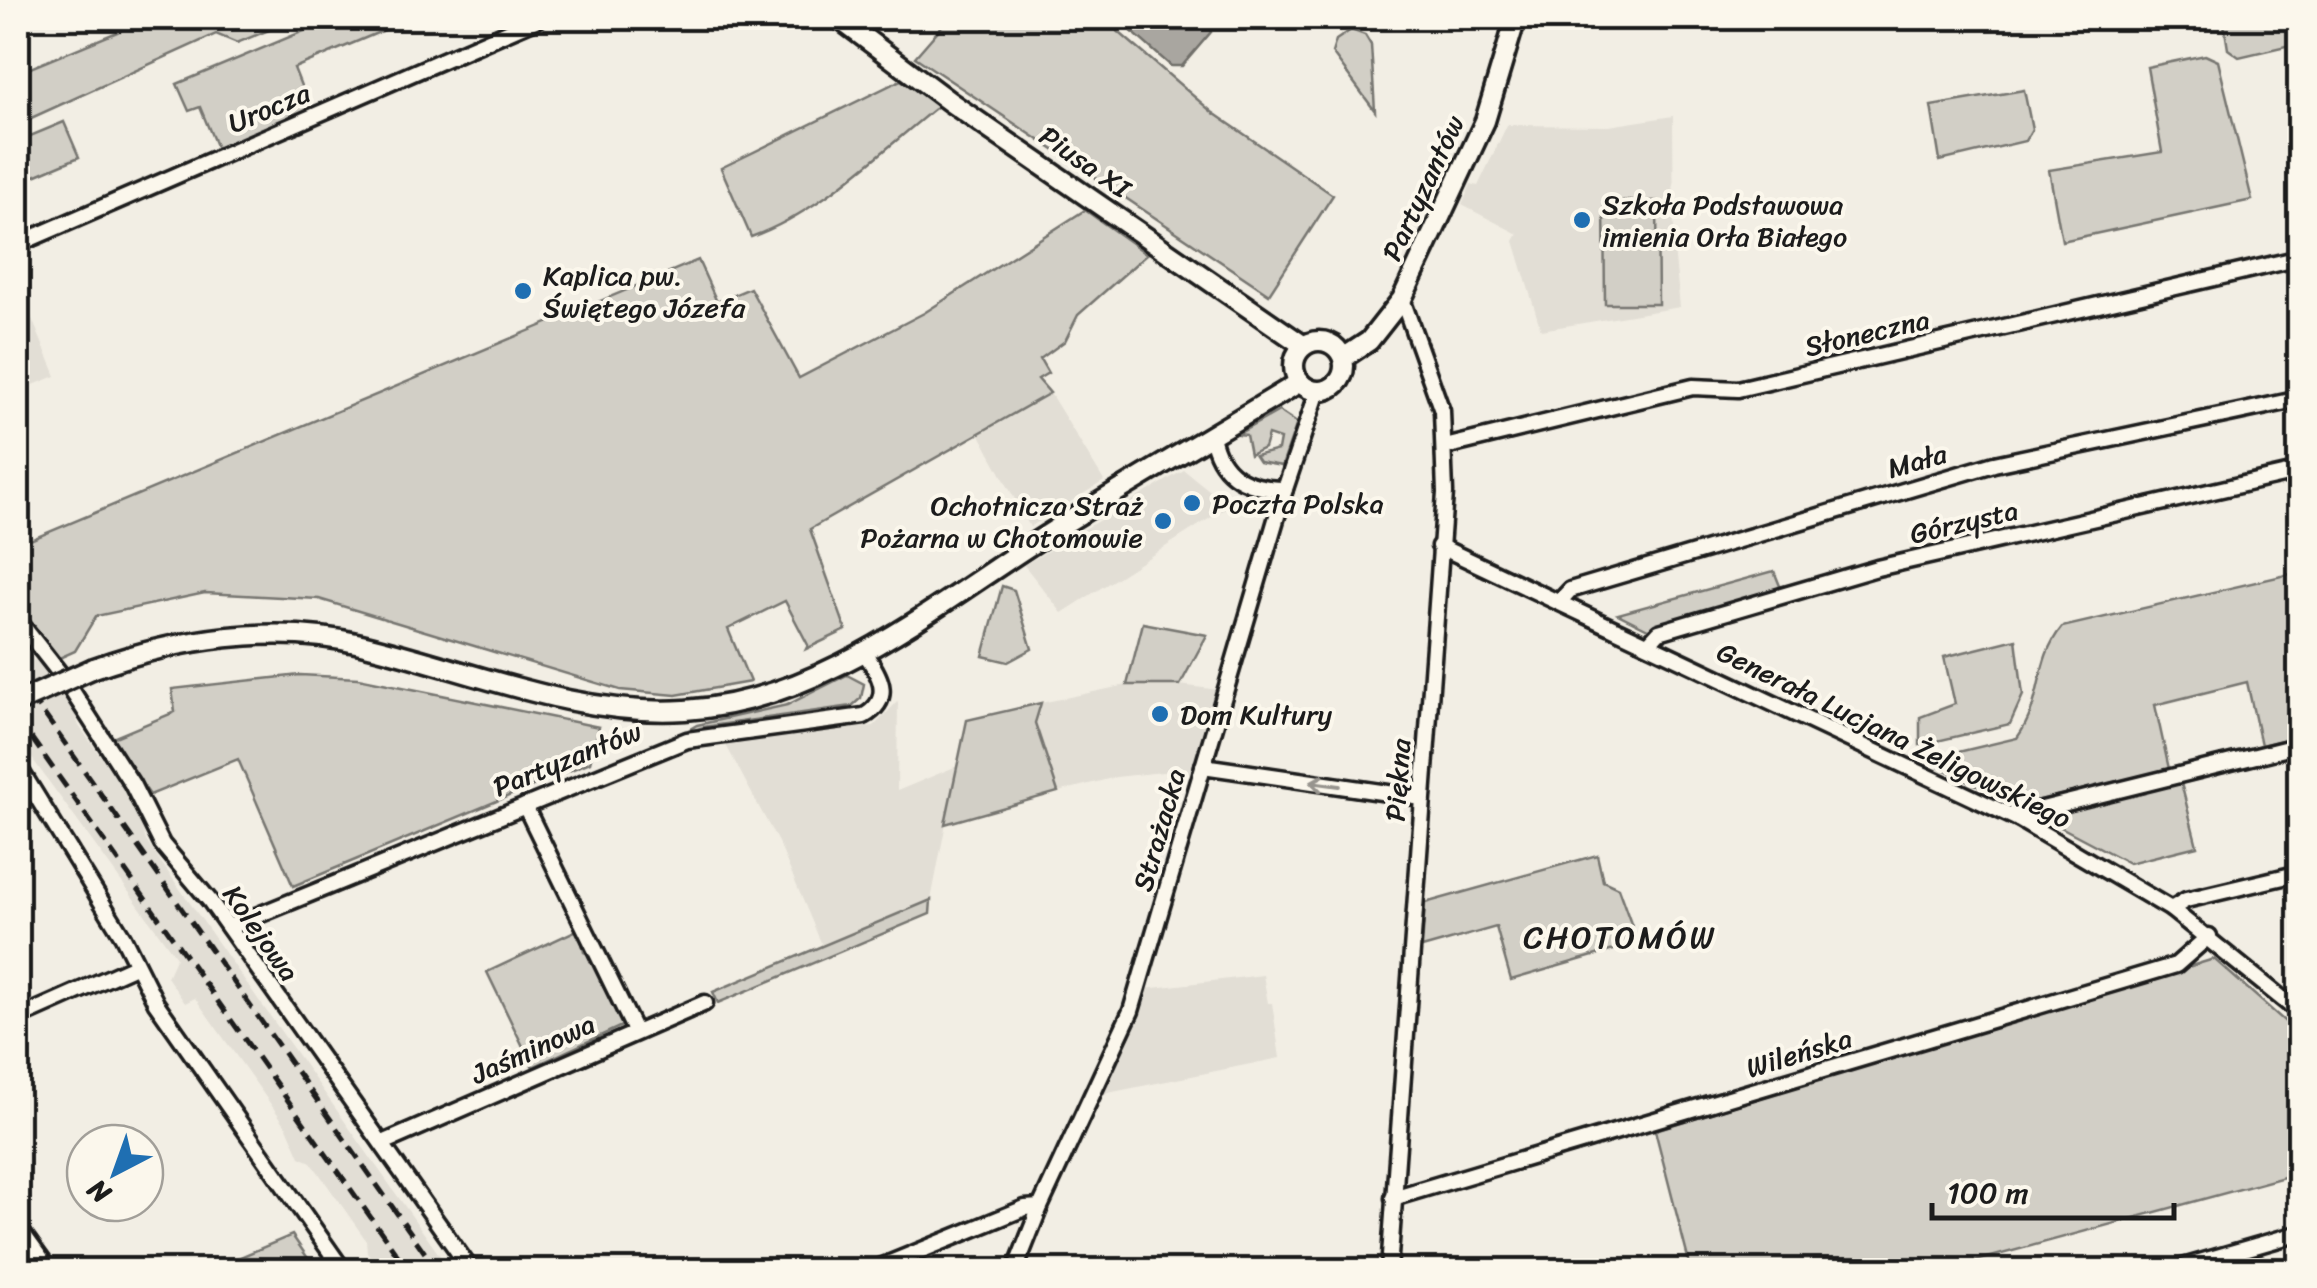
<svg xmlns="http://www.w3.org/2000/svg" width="2317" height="1288" viewBox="0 0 2317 1288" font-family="Sriracha,sans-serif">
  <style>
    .built { fill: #e2ded5 }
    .green { fill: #d2cfc6; stroke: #777671; stroke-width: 2.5 }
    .water { fill: #a9a6a0; stroke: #716f6b; stroke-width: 2.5 }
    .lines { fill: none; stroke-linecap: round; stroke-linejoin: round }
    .minor-casing { stroke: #1c1c1c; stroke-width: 21 }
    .tertiary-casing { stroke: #1c1c1c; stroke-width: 25 }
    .minor { stroke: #fbf7ec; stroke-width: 14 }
    .tertiary { stroke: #fbf7ec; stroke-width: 18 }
    .rail { stroke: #1c1c1c; stroke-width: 5; stroke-dasharray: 15 8; stroke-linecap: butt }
    .tertiary-bridge-casing { stroke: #1c1c1c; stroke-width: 25; stroke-linecap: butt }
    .tertiary-bridge { stroke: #fbf7ec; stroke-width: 18 }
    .oneway { stroke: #97948e }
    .poi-dot { fill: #1f6fb2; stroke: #fbf7ec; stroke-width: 4 }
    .labels { text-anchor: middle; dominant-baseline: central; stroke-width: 8; stroke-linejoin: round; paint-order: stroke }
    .street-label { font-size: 28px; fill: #1c1c1c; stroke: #fbf7ec }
    .poi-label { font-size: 28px; fill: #1c1c1c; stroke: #fbf7ec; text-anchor: start }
    .quarter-label { font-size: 32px; letter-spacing: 2.5px; fill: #1c1c1c; stroke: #fbf7ec }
  </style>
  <rect width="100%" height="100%" fill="#f2eee4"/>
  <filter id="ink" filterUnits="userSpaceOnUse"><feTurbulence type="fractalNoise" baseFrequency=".01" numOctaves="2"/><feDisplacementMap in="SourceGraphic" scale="20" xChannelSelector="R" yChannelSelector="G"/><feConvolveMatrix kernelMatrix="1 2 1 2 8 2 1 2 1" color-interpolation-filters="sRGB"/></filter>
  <g filter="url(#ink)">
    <g class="built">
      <path d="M1673 116 1674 249 1680 307 1541 330 1514 241 1518 234 1462 205 1471 184 1478 186 1507 125 1609 126Z"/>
      <path d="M18 306 19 310 27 307 56 376 18 391Z"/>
      <path d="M1050 393 1104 481 1030 527 979 433Z"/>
      <path d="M1184 470 1229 506 1062 613 1024 565Z"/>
      <path d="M18 638 33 660 45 663 71 702 79 726 135 804 146 841 450 1270 378 1267 367 1252 366 1240 311 1162 300 1157 287 1127 195 998 185 1003 167 977 176 957 18 739Z"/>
      <path d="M1172 684 1219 690 1195 774 1181 770 1116 777 1058 792 1035 723 1041 703 1127 685Z"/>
      <path d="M898 701 897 791 957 766 931 900 822 945 780 846 726 745 775 735 874 726Z"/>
      <path d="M1263 975 1268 1003H1272L1280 1058 1103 1094 1131 1037 1145 989Z"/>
    </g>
    <g class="green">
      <path d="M151 18H298L237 43 216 34 18 124V73Z"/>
      <path d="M335 18H413L294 68 310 109 219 153 200 107 189 111 177 84Z"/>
      <path d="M949 18H1110L1107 22 1212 112 1333 195 1269 294 915 57Z"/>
      <path d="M2223 18H2293L2299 43 2239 57 2228 49Z"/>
      <path d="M1351 30 1365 35 1371 45 1375 111 1332 53 1336 40Z"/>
      <path d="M2205 55 2218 61 2252 200 2062 241 2049 170 2162 152 2147 67Z"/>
      <path d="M901 80 938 106C880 152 821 212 751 237L721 168Z"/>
      <path d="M2024 90 2032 129 2025 141 1940 161 1931 106Z"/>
      <path d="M64 122 79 157 18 183V141Z"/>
      <path d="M1604 201H1657L1658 304H1605Z"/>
      <path d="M1085 210 1147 254 1078 315 1065 341 1040 359 1048 373 1038 379 1050 393 810 529 846 630 806 649 808 645 785 601 728 629 750 682 676 695 620 690 319 599 205 593 96 616 75 651 55 660 18 606V545L698 260 717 302 750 288 799 378 924 313Z"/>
      <path d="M1279 411 1297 423 1282 466 1259 462 1255 456 1278 450 1280 439 1268 435 1264 448 1250 455 1246 435 1238 434Z"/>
      <path d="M1774 571 1782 591 1648 629 1618 614Z"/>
      <path d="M2299 572V736L2261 745 2247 682 2155 705 2169 769 2019 805 1925 760 2017 738C2045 699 2033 663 2062 627Z"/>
      <path d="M1002 586 1014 590 1032 649 1008 662 983 656Z"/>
      <path d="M1143 623 1207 635 1180 685H1127Z"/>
      <path d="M2016 639 2023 695 2010 724 1920 745V717L1955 704 1944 657Z"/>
      <path d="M300 675 358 678 599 727 590 762 293 886 238 759 150 795 110 739 175 712 172 689Z"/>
      <path d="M847 675 864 684 861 698 852 706 704 727 678 736 697 725 787 705Z"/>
      <path d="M1041 703 1035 723 1058 792 945 824 967 720Z"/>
      <path d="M2180 779 2197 846 2129 863 2038 815Z"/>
      <path d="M1597 855 1603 881 1618 888 1638 943 1511 980 1496 927 1422 948 1425 903Z"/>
      <path d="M931 900 930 914 718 1003 713 992Z"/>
      <path d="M579 929 584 952 593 956 626 1024 533 1067 487 972Z"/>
      <path d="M2214 959 2299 1034V1173L1943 1270H1691L1655 1130Z"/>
      <path d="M292 1235 316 1270H210Z"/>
    </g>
    <path class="water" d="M1135 18H1203L1211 32 1182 66H1171L1129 29Z"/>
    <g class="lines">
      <g class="minor-casing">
        <g id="minor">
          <path d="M1537 18H1708"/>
          <path d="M18 244 540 18"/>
          <path d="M1212 435C1219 475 1247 489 1285 489"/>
          <path d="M1445 447 1693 387 1738 389 2300 258"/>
          <path d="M1439 546 2018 819 2171 909 2300 1013"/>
          <path d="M1559 602 1570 590 1994 464 2300 399"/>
          <path d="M18 620 65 680 132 784 162 844 210 901 471 1270"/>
          <path d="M1648 644 1659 632 1877 568 2300 471"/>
          <path d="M18 766 123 937 156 1003 343 1270"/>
          <path d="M1203 766 1422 798"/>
          <path d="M525 806 635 1031"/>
          <path d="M2018 819 2034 811 2300 745"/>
          <path d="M2171 909 2186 900 2300 873"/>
          <path d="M229 927 687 740 864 716C895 698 879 673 863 651"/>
          <path d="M18 1018 135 966"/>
          <path d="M383 1143 705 1003"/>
          <path d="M1393 1198 2176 965 2209 936"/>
          <path d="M18 1227 49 1270"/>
          <path d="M873 1270 1025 1208 1040 1207"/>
          <path d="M1015 1270 1040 1207 1131 1011 1285 489 1318 391"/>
          <path d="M1389 1270 1445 493 1442 411 1402 299"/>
          <path d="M2172 1270 2300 1233"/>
        </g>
      </g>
      <g class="tertiary-casing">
        <g id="tertiary">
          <path d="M838 18 950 102 1304 346"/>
          <circle cx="1319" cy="366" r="25"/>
          <path d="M1343 358 1369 341 1402 299 1485 121 1516 18"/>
          <path d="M94 668C177 639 274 623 361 644 468 669 574 717 685 710 821 702 937 604 1048 534 1131 482 1216 433 1300 382"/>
        </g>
      </g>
      <use href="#minor" class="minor"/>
      <use href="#tertiary" class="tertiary"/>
      <g class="rail">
        <path d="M18 677 437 1270"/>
        <path d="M18 719 408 1270"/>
      </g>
      <g class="tertiary-bridge-casing">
        <path id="tertiary-bridge" d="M18 702 94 668"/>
      </g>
      <use href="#tertiary-bridge" class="tertiary-bridge"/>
    </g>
    <defs><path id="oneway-shaft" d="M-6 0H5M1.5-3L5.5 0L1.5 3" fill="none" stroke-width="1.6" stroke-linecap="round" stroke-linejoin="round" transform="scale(2.5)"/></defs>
    <use class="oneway" href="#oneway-shaft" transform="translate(1325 784) rotate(-172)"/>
  </g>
  <g class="poi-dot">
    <circle cx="1582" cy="220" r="10"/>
    <circle cx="523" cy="291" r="10"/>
    <circle cx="1192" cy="503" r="10"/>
    <circle cx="1163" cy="521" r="10"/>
    <circle cx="1160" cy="714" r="10"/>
  </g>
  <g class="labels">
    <g class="street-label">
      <text transform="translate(269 108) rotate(-23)">Urocza</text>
      <text transform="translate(1085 162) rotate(35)">Piusa XI</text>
      <text transform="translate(1423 188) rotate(-65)">Partyzantów</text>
      <text transform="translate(1867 333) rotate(-13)">Słoneczna</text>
      <text transform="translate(1917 461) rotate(-16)">Mała</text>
      <text transform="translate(1964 522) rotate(-13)">Górzysta</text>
      <text transform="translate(1894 735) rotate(26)">Generała Lucjana Żeligowskiego</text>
      <text transform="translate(567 759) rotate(-22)">Partyzantów</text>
      <text transform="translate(1398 780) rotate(-86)">Piękna</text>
      <text transform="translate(1159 830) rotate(-74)">Strażacka</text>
      <text transform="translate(261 933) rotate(55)">Kolejowa</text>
      <text transform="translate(533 1049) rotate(-24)">Jaśminowa</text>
      <text transform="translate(1799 1053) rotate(-17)">Wileńska</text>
    </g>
    <g class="poi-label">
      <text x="1602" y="204">Szkoła Podstawowa<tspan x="1602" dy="32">imienia Orła Białego</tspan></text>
      <text x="543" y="275">Kaplica pw.<tspan x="543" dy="32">Świętego Józefa</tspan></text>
      <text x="1212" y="503">Poczta Polska</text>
      <text x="1143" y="505" text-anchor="end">Ochotnicza Straż<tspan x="1143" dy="32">Pożarna w Chotomowie</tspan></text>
      <text x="1180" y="714">Dom Kultury</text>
    </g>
    <g class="quarter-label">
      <text x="1620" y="937">CHOTOMÓW</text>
    </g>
  </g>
  <rect width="2317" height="1288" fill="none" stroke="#fbf7ec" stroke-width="60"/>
  <rect x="30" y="30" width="2257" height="1228" fill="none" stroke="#1c1c1c" stroke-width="4" filter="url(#ink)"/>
  <g transform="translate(115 1173) rotate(221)"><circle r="48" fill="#fbf7ec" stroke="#a29f99" stroke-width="2.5"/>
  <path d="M0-8L18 38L0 25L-18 38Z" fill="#1f6fb2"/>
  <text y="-15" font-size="28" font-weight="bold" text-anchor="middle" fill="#1c1c1c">N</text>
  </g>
  <path d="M1932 1203v15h242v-15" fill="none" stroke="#1c1c1c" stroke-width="5"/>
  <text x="1947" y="1203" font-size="30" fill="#1c1c1c" stroke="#fbf7ec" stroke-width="8" paint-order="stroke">100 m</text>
</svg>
